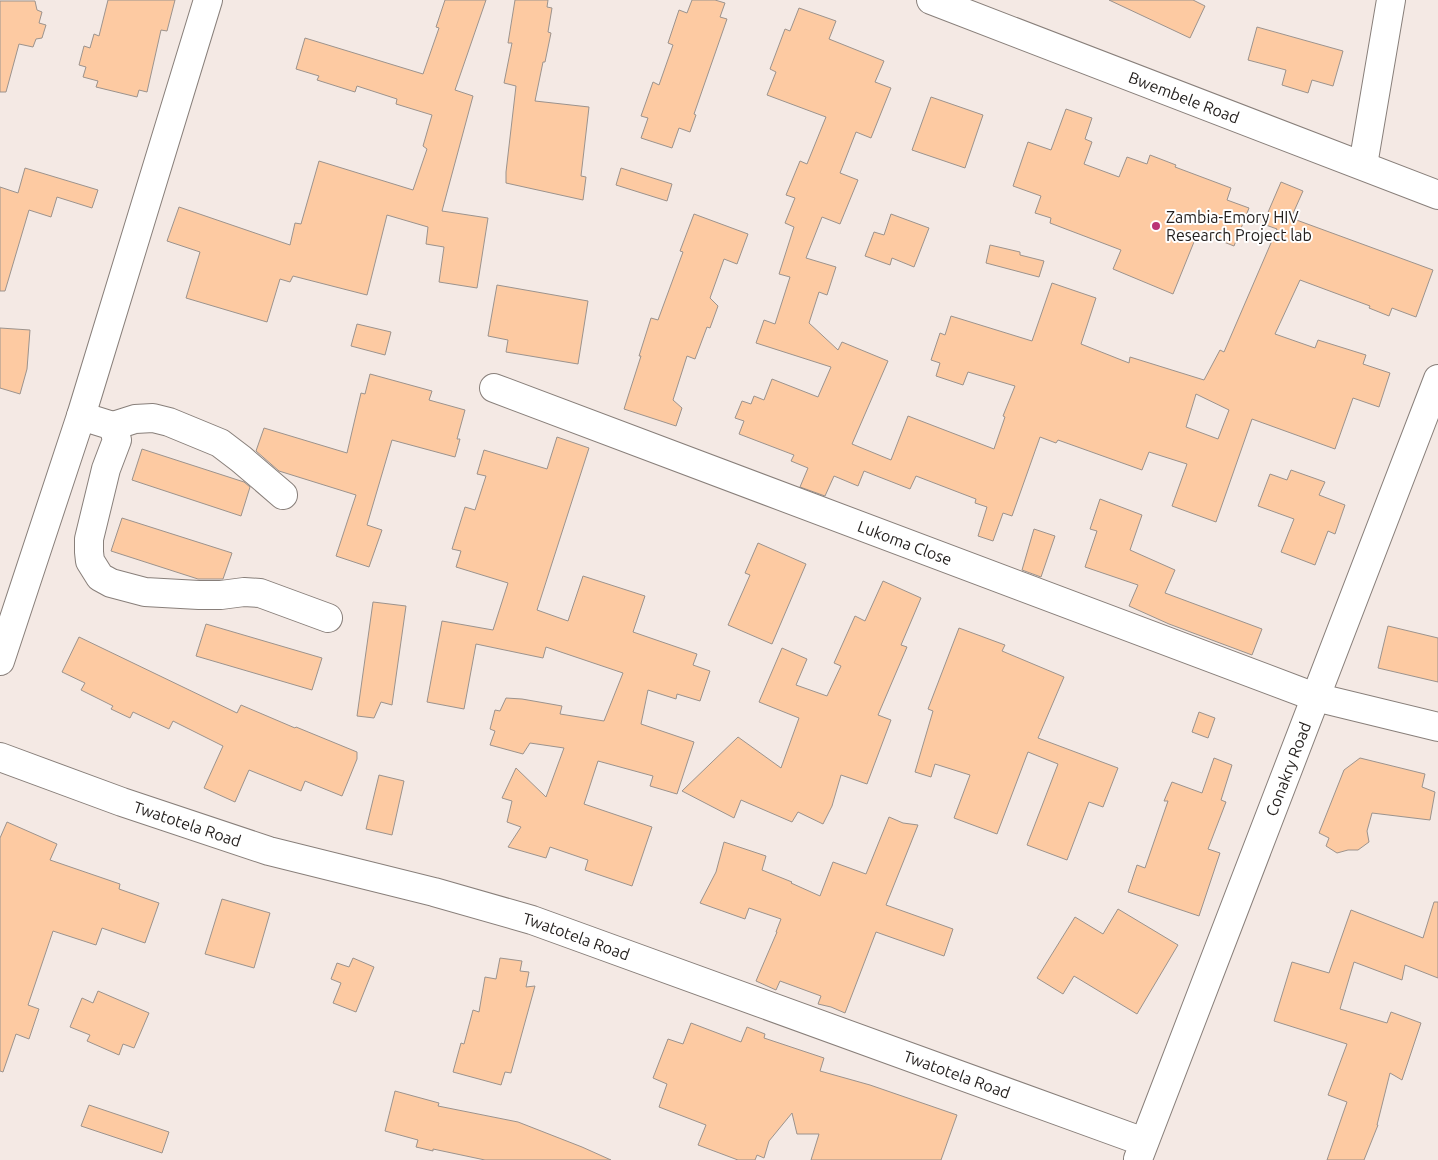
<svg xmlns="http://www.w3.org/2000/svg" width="1438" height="1160" viewBox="0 0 1438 1160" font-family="Ubuntu,sans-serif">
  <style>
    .building { fill: #fdcaa2; stroke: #9c938d; fill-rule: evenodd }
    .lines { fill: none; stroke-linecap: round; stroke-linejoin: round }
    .minor-casing { stroke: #887f7a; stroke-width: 30 }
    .minor { stroke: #fff; stroke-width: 28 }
    .poi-dot { fill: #ba3376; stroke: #fff; stroke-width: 2 }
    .labels { text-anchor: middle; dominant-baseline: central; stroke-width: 4; stroke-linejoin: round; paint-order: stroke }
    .street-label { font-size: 16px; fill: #221e1c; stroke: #fff }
    .poi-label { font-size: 16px; fill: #221e1c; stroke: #fff; text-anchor: start }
  </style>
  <rect width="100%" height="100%" fill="#f4e9e4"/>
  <g class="building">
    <path d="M108 0H175L167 31 161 30 147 92 139 90 137 97 96 87 98 81 83 77 86 67 79 65 84 46 90 48 94 34 99 36Z"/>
    <path d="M445 0H486L455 90 473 96 442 211 488 218 477 288 439 282 444 247 426 244 428 227 387 215 367 295 293 276 290 282 280 279 267 322 186 298 200 252 167 241 179 207 290 245 295 223 301 224 319 161 413 190 427 149 423 146 432 115 396 104 397 99 357 86 355 92 317 80 319 76 296 69 305 38 423 74 439 28 436 27Z"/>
    <path d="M515 0H548L547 7 552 8 548 32 551 33 545 62H543L535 101 589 107 581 176 586 177 583 200 506 183V172L516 86 504 83 512 43H508Z"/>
    <path d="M692 0H715L725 3 720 17 727 19 694 114 696 115 690 132 679 128 672 148 641 138 648 118 641 116 653 82 659 85 673 45 668 43 679 10 687 13Z"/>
    <path d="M1109 0H1193L1205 6 1190 38Z"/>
    <path d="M0 1H35L37 10 42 12 39 23 46 25 42 38 36 39 33 47 19 44 6 92H0Z"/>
    <path d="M799 8 836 21 829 39 884 61 875 82 891 88 871 138 856 132 840 173 858 180 840 224 822 217 806 258 836 267 827 295 819 292 809 323 838 350 842 342 888 361 852 444 891 460 908 416 994 449 1005 417 1003 416 1015 386 968 372 963 385 936 376 940 363 931 360 940 333 945 335 951 316 1032 341 1052 283 1096 298 1081 344 1129 363 1130 357 1204 380 1220 350 1224 352 1277 229 1263 224 1281 182 1303 191 1291 218 1433 270 1416 317 1392 308 1389 316 1369 308 1370 306 1300 280 1275 334 1315 348 1318 340 1366 355 1363 364 1390 373 1379 407 1353 398 1335 449 1252 419 1216 522 1172 506 1187 464 1149 452 1142 470 1058 440 1056 443 1040 437 1012 516 1003 513 993 541 978 536 987 507 975 503 976 499 916 476 910 489 864 471 858 486 834 476 825 496 800 487 808 468 791 461 794 455 739 434 744 421 735 418 742 401 751 404 754 396 764 400 772 379 818 397 831 367 756 343 764 320 775 324 790 277 779 274 794 227 785 223 795 198 786 195 800 161 807 164 826 117 767 95 776 72 770 69 785 29 790 31ZM1196 394 1229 410 1218 439 1186 427Z"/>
    <path d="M1257 27 1343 51 1333 86 1312 80 1308 93 1282 85 1286 70 1248 60Z"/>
    <path d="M931 97 983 115 965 168 912 150Z"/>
    <path d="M1066 109 1092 118 1085 139 1092 142 1084 164 1119 177 1127 157 1147 164 1150 155 1176 165 1175 167 1231 188 1227 200 1249 208 1234 246 1198 232 1173 294 1113 269 1121 250 1050 223 1051 218 1035 213 1041 196 1013 186 1028 142 1051 150Z"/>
    <path d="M25 168 98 190 92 208 57 197 51 217 29 210 5 291H0V187L18 193Z"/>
    <path d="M621 168 672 184 667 201 616 185Z"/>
    <path d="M694 214 748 234 737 264 724 259 710 298 718 306 710 328 707 327 695 359 687 356 673 400 682 408 676 426 624 409 641 356H639L651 318 658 320 683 252 680 251Z"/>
    <path d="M891 214 929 228 914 267 892 258 890 265 865 256 874 232 884 235Z"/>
    <path d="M990 245 1020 252V255L1044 261 1039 277 986 263Z"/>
    <path d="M497 285 588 301 578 364 506 352 508 340 488 336Z"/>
    <path d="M357 324 391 332 385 355 351 346Z"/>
    <path d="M0 328 30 330 27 369 20 394 0 388Z"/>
    <path d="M370 374 432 391 429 400 465 410 457 439H460L455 457 392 440 367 525 382 530 369 567 336 556 356 495 279 471 256 451 264 428 347 453 361 393 365 394Z"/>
    <path d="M557 437 589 448 537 610 568 621 583 576 645 596 633 632 697 654 693 665 710 671 700 701 677 694 676 699 648 690 641 724 694 742 677 794 650 786 653 776 598 761 584 804 652 827 632 886 585 870 588 860 550 847 546 858 508 847 521 827 507 822 512 801 502 798 516 768 546 797 564 748 530 743 523 754 490 745 495 731 490 729 495 710 500 711 506 698 522 699 562 706 560 714 604 721 623 673 546 647 543 658 476 644 464 709 427 702 442 621 493 630 508 583 456 567 461 551 452 549 465 507 475 510 486 476 477 474 484 450 547 469Z"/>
    <path d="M142 449 244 482 250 487 241 516 132 480Z"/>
    <path d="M1291 470 1325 482 1319 495 1345 505 1335 534 1328 531 1315 565 1281 552 1294 519 1258 506 1270 474 1287 480Z"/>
    <path d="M1100 499 1142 515 1130 550 1175 570 1165 593 1262 629 1252 655 1169 624 1129 606 1138 585 1085 567 1097 531 1090 529Z"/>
    <path d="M122 518 232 553 223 579H198L111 551Z"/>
    <path d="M1034 529 1055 536 1041 577 1022 570Z"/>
    <path d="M758 543 806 564 772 644 728 625 750 575 745 573Z"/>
    <path d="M883 581 921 598 901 645 907 647 878 715 891 720 867 784 841 775 832 806 823 824 798 812 792 822 741 800 734 818 682 791 738 737 781 768 799 718 759 702 782 648 807 659 796 685 827 696 841 666 834 663 855 616 865 621Z"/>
    <path d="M373 602 406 606 392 705 381 702 374 718 357 716Z"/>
    <path d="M206 624 322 658 312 690 196 656Z"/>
    <path d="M1388 626 1438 638V682L1378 668Z"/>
    <path d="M959 628 1005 645 1002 651 1064 677 1038 738 1118 768 1103 807 1089 802 1067 860 1027 845 1058 764 1028 752 997 834 954 818 970 775 935 764 931 777 915 772 933 711 928 709Z"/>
    <path d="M79 637 237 713 241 705 295 728 296 727 357 752V759L342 796 305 781 301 791 249 770 235 802 204 788 223 746 173 721 169 729 133 712 130 718 111 709 113 706 81 690 85 683 62 672Z"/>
    <path d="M1199 712 1215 718 1208 738 1192 732Z"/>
    <path d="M1214 758 1232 765 1221 800 1226 802 1208 849 1220 853 1199 916 1128 892 1137 865 1145 868 1168 801H1164L1172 782 1202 793Z"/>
    <path d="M1360 758 1425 774 1422 787 1435 792 1430 820 1372 813 1367 831 1369 842 1358 850H1348L1337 853 1326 846 1329 838 1319 833 1344 770Z"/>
    <path d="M379 775 404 781 392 835 366 829Z"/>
    <path d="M889 817 903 823 918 825 886 905 953 929 944 956 876 932 845 1013 831 1007 818 1004 821 996 780 981 776 990 756 981 777 932H776L781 919 749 908 745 919 700 903 716 872 724 842 766 856 762 870 792 882 791 883 820 896 833 862 866 874Z"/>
    <path d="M7 822 57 844 50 860 120 884 119 889 159 903 145 943 102 928 96 945 53 931 28 1005 39 1009 29 1039 16 1034 3 1072 0 1071V838Z"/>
    <path d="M222 899 270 913 254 968 205 954Z"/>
    <path d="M1434 902H1438V978L1405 965 1402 980 1354 962 1340 1009 1387 1023 1391 1012 1421 1023 1402 1080 1390 1073 1377 1125H1378L1364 1160H1327L1347 1102 1328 1095 1347 1044 1274 1021 1292 962 1329 973 1351 910 1423 938Z"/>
    <path d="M1118 909 1178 945 1137 1014 1074 976 1063 994 1037 978 1075 917 1103 934Z"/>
    <path d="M353 958 374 967 356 1012 333 1003 341 983 331 979 337 963 349 967Z"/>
    <path d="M500 958 522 961 520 971 529 972 526 987 535 986 511 1073 505 1072 501 1085 453 1072 461 1043 464 1044 473 1010 479 1012 485 977 496 979Z"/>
    <path d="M98 991 149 1013 134 1048 123 1044 119 1055 87 1041 90 1035 70 1027 82 998 93 1003Z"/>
    <path d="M691 1023 741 1042 747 1027 765 1034 764 1038 824 1058 820 1071 870 1085 957 1115 941 1160H811L819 1134H797L792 1113 769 1141 764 1158 757 1155 755 1160H738L698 1145 706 1125 659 1107 667 1084 653 1078 668 1039 683 1044Z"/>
    <path d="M395 1091 439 1103 438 1106 518 1122 582 1147 611 1160H485L433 1149V1151L416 1147 418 1140 385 1131Z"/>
    <path d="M89 1105 169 1132 162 1153 81 1126Z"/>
  </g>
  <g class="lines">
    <g class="minor-casing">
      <g id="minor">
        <path id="s1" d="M931 0 1438 195"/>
        <path d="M1363 165 1391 0"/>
        <path id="s2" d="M494 388 1315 697 1438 727"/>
        <path d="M81 416 113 426 117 440 106 469 89 539V552L90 561 100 577 111 583 145 592 199 595H221L244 592 260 593 328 618"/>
        <path d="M113 426 135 419 153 418 169 422 220 443 241 459 283 495"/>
        <path d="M0 661 81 416 208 0"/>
        <path id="s3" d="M0 757 122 802 269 851 434 892 532 920 1144 1142"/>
        <path id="s4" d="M1138 1159 1438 379"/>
      </g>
    </g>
    <use href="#minor" class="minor"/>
  </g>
  <circle class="poi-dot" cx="1156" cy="226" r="5"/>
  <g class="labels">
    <g class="street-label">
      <text stroke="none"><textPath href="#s1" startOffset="271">Bwembele Road</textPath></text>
      <text stroke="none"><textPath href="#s2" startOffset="439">Lukoma Close</textPath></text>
      <text stroke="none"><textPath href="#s4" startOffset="418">Conakry Road</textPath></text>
      <text stroke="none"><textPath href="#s3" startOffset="199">Twatotela Road</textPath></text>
      <text stroke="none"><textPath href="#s3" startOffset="604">Twatotela Road</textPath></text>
      <text stroke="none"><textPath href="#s3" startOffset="1009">Twatotela Road</textPath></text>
    </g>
    <g class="poi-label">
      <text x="1166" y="217">Zambia-Emory HIV<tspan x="1166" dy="18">Research Project lab</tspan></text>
    </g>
  </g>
</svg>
